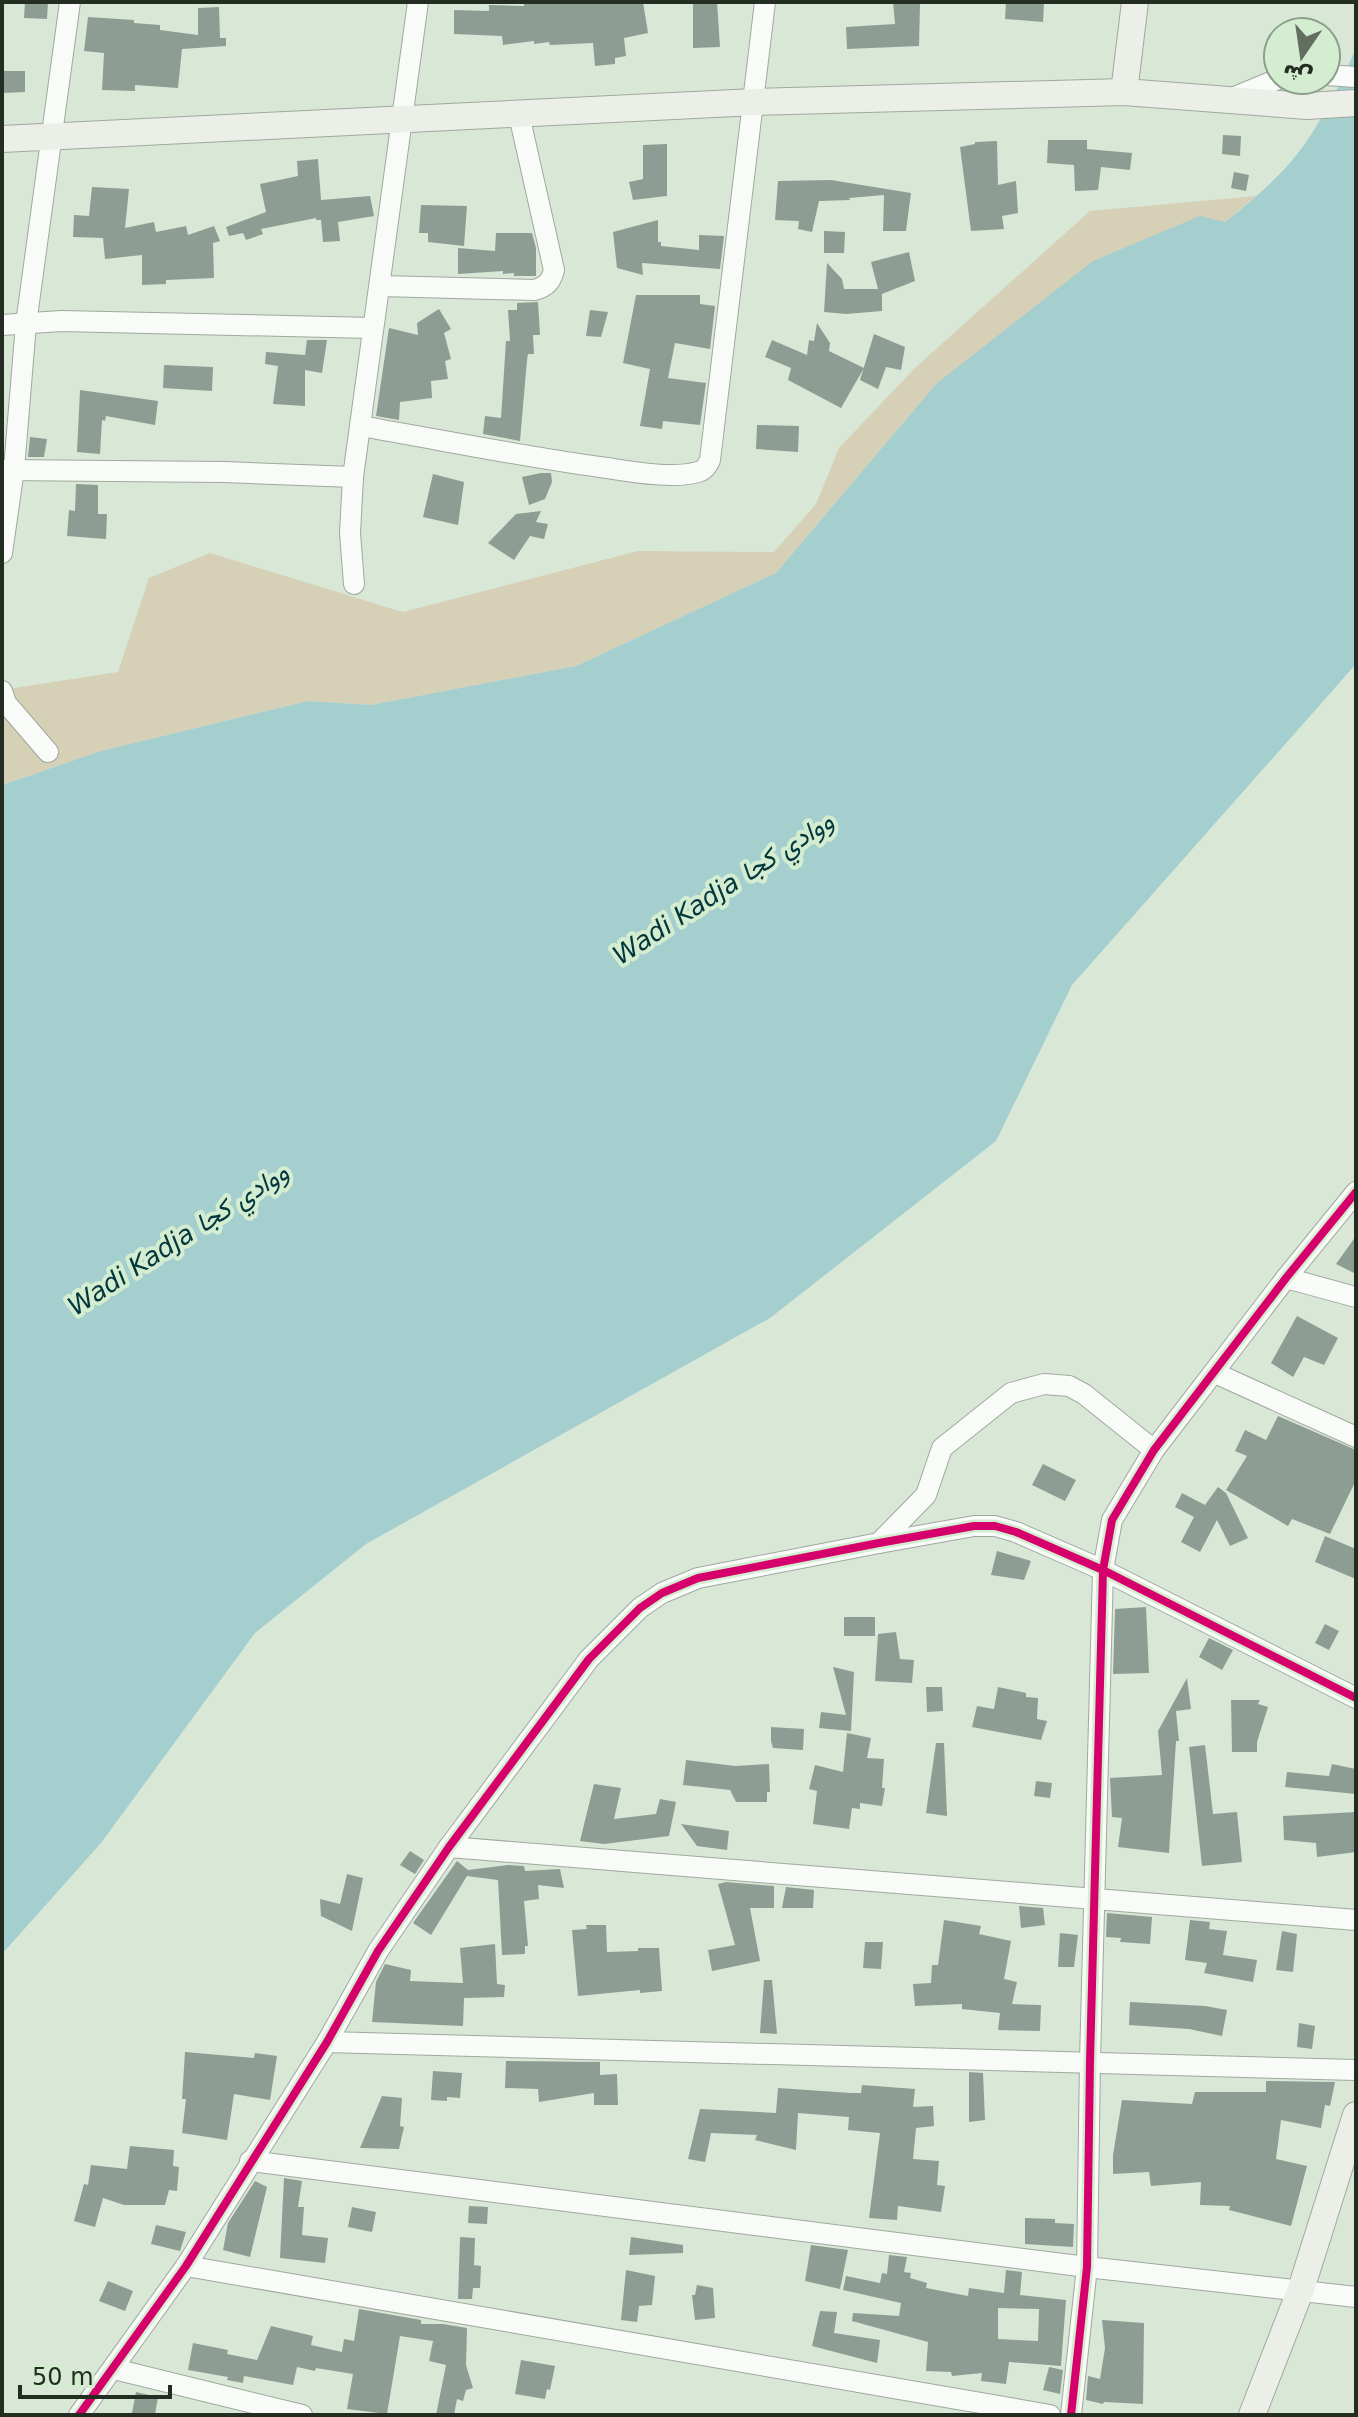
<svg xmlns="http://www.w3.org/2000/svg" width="1358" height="2417" viewBox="0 0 1358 2417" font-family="'DejaVu Sans',Vazirmatn,sans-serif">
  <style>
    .green { fill: #d6d0b7 }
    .water { fill: #a5cecf }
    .building { fill: #8e9d94; fill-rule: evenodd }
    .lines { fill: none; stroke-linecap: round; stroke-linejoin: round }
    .street-casing { stroke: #9fa99e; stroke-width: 22 }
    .secondary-casing { stroke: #9fa99e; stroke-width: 28 }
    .street { stroke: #f9fbf9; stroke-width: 20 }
    .secondary { stroke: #eceee8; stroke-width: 26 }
    .cycleway-casing { stroke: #d4edd1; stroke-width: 13 }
    .cycleway { stroke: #d6006c; stroke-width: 8 }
    .labels { text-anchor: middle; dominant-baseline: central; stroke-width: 8; stroke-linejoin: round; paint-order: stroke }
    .water-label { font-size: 26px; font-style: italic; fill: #03373d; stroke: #d4edd1 }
  </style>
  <rect width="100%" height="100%" fill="#d9e7d7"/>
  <path class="green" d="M1256 196 1225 222 936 384 776 573 576 666 371 705 308 701 101 751 2 785V690L118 672 149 578 210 553 403 612 638 551 774 552 816 504 839 448 915 368 1090 211Z"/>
  <path class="water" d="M1356 48V664L1072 985 996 1141 770 1318 366 1544 255 1633 101 1843 2 1954V785L101 751 308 701 371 705 576 666 776 573 936 384 1093 261 1200 216 1225 222C1251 201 1278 179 1298 153 1319 127 1343 79 1356 48Z"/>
  <g class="building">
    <path d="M25 2H48L47 19 24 18Z"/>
    <path d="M524 2H643L648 33 624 38 626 56 615 58V64L595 66 593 43 550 45 549 42 534 44V41L503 45 502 36 454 34V10L489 11V5L524 6Z"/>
    <path d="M717 2 720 47 693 48V4Z"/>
    <path d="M893 2 920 3 919 46 847 49 846 27 895 24Z"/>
    <path d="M1006 2H1044L1043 22 1005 19Z"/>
    <path d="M219 7 220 38H226V46L182 49 178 88 135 85V91L102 90 104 53 84 51 88 17 134 20V23L160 25V30L198 35V8Z"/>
    <path d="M2 71H25V92L2 93Z"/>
    <path d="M1223 135 1241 136 1240 156 1222 154Z"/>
    <path d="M1048 140H1087V149L1132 153 1130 170 1101 167 1098 190 1075 191 1074 165 1047 163Z"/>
    <path d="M997 141 998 185 1016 181 1018 213 1002 216 1004 229 971 231 960 147 975 144V142Z"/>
    <path d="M667 144V196L633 200 629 182 643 179V145Z"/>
    <path d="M318 159 321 200 370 196 374 216 338 222 340 241 323 242 321 220H316V218L261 229 263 234 246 240 243 233 229 236 226 227 266 212 260 184 298 176 297 161Z"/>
    <path d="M1234 172 1249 175 1246 191 1231 188Z"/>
    <path d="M831 180 911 193 906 231H883L884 195 849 198 850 200 819 201 812 232 798 229 799 221 775 220 778 181Z"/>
    <path d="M92 187 129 189 125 228 154 222 156 232 186 226 188 235 214 226 220 241 213 243 214 278 166 280V284L142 285V255L105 259 103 238 73 237 74 215 89 216Z"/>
    <path d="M421 205 467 206 464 246 428 242V233H419Z"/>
    <path d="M658 220V242H661V246L699 250V235L724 236 720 269 642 263 643 275 617 268 613 232Z"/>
    <path d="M824 231 845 232 844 253H824Z"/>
    <path d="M496 233H532L536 248V276H514V273L503 274V271L458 274V248L495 251Z"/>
    <path d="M909 252 915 281 882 294V311L846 314 824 312 827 263 842 279 844 289H878L871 262Z"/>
    <path d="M636 295H700V304L715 306 710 349 675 343 668 378 706 383 700 425 663 421 662 429 640 426 650 369 623 363Z"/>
    <path d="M538 302 540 335H533L534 354H528L527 360 520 441 483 434 485 416 501 418 506 341H510L508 310H517V303Z"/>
    <path d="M439 309 451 329 444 333 451 359 445 361 448 379 431 381 432 398 400 402 399 420 376 416 389 328 418 335 417 323Z"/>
    <path d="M590 310 608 312 601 337 586 336Z"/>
    <path d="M817 323 830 343 829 351 864 368 841 408 788 380 791 368 765 357 772 340 807 355 809 340 814 341Z"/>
    <path d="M874 334 905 347 901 370 886 367 878 389 860 380Z"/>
    <path d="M307 340H327L322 373 305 370V406L273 404 278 366 265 364 266 352 305 355Z"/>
    <path d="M164 365 213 367 212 391 163 388Z"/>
    <path d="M80 390 158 401 155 425 106 416 105 421 102 420 100 454 77 452Z"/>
    <path d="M757 425 799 426 798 452 756 449Z"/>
    <path d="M30 437 47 439 44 457H28Z"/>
    <path d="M541 473H551L552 482 545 499 529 505 522 477Z"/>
    <path d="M433 474 464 482 458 525 423 517Z"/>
    <path d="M76 484 98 485V514H107L106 539 67 536 69 510 75 511Z"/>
    <path d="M541 511 536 522 548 524 544 539 530 536 514 560 488 543 516 514Z"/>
    <path d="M1356 1236V1274L1336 1264Z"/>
    <path d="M1297 1316 1338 1338 1324 1365 1304 1357 1293 1377 1271 1363Z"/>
    <path d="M1278 1416 1356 1450V1480L1330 1534 1292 1519 1288 1526 1226 1490 1247 1456 1235 1451 1245 1430 1266 1440Z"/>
    <path d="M1043 1464 1076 1480 1065 1501 1032 1485Z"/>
    <path d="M1218 1487 1226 1493 1248 1538 1230 1546 1217 1520 1200 1552 1181 1542 1194 1517 1175 1507 1182 1493 1205 1505Z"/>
    <path d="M1325 1536 1356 1549V1579L1315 1562Z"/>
    <path d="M997 1551 1031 1561 1024 1580 991 1575Z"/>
    <path d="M1146 1607 1149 1673 1113 1674 1115 1609Z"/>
    <rect x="844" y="1617" width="31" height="19"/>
    <path d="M1325 1624 1339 1631 1329 1650 1315 1643Z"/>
    <path d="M896 1632 900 1659 914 1660 912 1683 875 1681 878 1634Z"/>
    <path d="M1209 1638 1233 1650 1222 1670 1199 1657Z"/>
    <path d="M833 1667 854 1672 851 1731 819 1728 821 1712 846 1715Z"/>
    <path d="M1187 1678 1191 1709 1176 1711 1179 1741H1176L1169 1853 1118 1847 1122 1818 1112 1817 1110 1778 1162 1775 1158 1731Z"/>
    <path d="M926 1687H942L943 1711 927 1712Z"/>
    <path d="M998 1687 1026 1693V1697L1038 1698 1037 1719 1047 1721 1041 1740 972 1727 977 1706 994 1709Z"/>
    <path d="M1231 1700H1260L1258 1704 1268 1707 1257 1742V1752H1232Z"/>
    <path d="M771 1727 804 1729 803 1750 773 1748 771 1741Z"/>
    <path d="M847 1733 871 1738 867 1758 884 1759 882 1788H885L882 1806 860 1803V1809L852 1808 849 1829 813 1824 817 1791 809 1789 815 1765 843 1772Z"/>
    <path d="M936 1743H944L947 1816 926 1813Z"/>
    <path d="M1205 1745 1213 1814 1237 1812 1242 1862 1202 1866 1189 1747Z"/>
    <path d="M686 1760 735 1766 769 1764 770 1792H767V1802H736L730 1790 683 1785Z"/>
    <path d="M1332 1764 1356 1769V1794L1285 1787 1287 1772 1329 1776Z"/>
    <path d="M1036 1781 1052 1783 1050 1798 1034 1796Z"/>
    <path d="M594 1784 621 1788 614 1819 656 1814 660 1799 676 1802 669 1836 604 1844 580 1841Z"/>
    <path d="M1356 1812V1852L1317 1857 1316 1843 1284 1840 1283 1816Z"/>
    <path d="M681 1824 729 1831 727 1850 697 1846Z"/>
    <path d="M410 1851 424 1860 415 1874 400 1865Z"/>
    <path d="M457 1861 468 1870 508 1865 524 1866 525 1871 560 1869 564 1888 538 1885 539 1899 524 1901 528 1946H525V1954L502 1955 498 1880 467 1876 431 1935 413 1923Z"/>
    <path d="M347 1874 363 1878 352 1931 321 1916 320 1899 340 1904Z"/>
    <path d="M726 1882 774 1886V1908H750L760 1961 712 1971 708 1950 735 1945 718 1884Z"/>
    <path d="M786 1887 814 1890 813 1908H782Z"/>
    <path d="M1019 1906 1043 1908 1045 1925 1021 1928Z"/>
    <path d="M1107 1913 1152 1917 1150 1944 1120 1942 1121 1938 1106 1937Z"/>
    <path d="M944 1920 981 1926 979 1934 1011 1941 1004 1979 1017 1982 1012 2004 1041 2005 1040 2031 998 2030 1000 2013 962 2009V2004L915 2006 913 1984 931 1983 932 1965H938Z"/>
    <path d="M1190 1920 1210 1922 1209 1929 1227 1931 1223 1955 1257 1960 1253 1982 1204 1973 1207 1963 1185 1960Z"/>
    <path d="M586 1925H606L607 1952 638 1951V1948H659L662 1991 640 1993V1990L578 1996 572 1930 587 1929Z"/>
    <path d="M1282 1931 1297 1934 1293 1972 1276 1970Z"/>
    <path d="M1060 1933 1078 1935 1074 1967H1058Z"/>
    <path d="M865 1942H883L881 1969 863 1968Z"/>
    <path d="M495 1944 497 1984 505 1985 504 1997 464 1998 463 2026 372 2022 376 1982 385 1964 411 1970 410 1981 463 1983 460 1948Z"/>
    <path d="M764 1980H772L777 2034 760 2033Z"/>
    <path d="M1130 2002 1205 2006 1227 2010 1222 2036 1189 2029 1129 2025Z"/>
    <path d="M1299 2023 1315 2026 1312 2049 1297 2047Z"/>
    <path d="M185 2052 254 2058 255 2053 277 2056 270 2100 234 2094 227 2140 182 2133 186 2099H182Z"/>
    <path d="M506 2061 600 2062V2075L617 2074 618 2105H594V2093L539 2102 538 2089 505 2088Z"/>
    <path d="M433 2071 462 2073 460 2098 447 2097V2101L431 2100Z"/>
    <path d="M969 2072 983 2073 985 2120 969 2122Z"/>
    <path d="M1266 2081 1335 2082 1330 2106 1325 2105 1321 2128 1281 2120 1276 2159 1307 2166 1291 2226 1229 2210 1230 2206 1200 2205 1201 2182 1151 2186 1149 2172 1113 2174V2155L1122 2100 1192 2104 1195 2092H1266Z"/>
    <path d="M862 2085 915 2089 913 2107 933 2106 934 2126 916 2128 913 2159 939 2161 937 2185 945 2186 941 2212 898 2206 897 2220 869 2218 880 2133 848 2130 849 2117 798 2113 796 2150 755 2140 757 2135 711 2133 705 2162 688 2159 700 2109 776 2113 778 2088 851 2093H861Z"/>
    <path d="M382 2096 402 2098 400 2126 404 2127 399 2149 360 2148Z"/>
    <path d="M130 2146 174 2150 173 2166 179 2167 177 2191 169 2190 165 2205H124L103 2198 95 2227 74 2221 84 2184 88 2185 91 2165 127 2169Z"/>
    <path d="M284 2178 302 2181 298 2207H304L302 2235 328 2238 325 2263 280 2258Z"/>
    <path d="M255 2181 267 2187 250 2257 223 2250 228 2223Z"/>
    <path d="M469 2206 488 2207 487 2224 468 2223Z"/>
    <path d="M352 2207 376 2212 372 2232 348 2227Z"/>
    <path d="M1025 2218 1055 2219V2223L1074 2224 1073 2247 1025 2244Z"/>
    <path d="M156 2225 186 2232 180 2251 151 2244Z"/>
    <path d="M460 2237 475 2238 474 2265 481 2266 480 2288H473L472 2299H458Z"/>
    <path d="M631 2237 683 2245V2253L629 2255Z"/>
    <path d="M811 2245 848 2250 840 2289 805 2281Z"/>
    <path d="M889 2255 907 2257 904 2272 911 2273 910 2278 927 2283 926 2288 968 2296 969 2288 1004 2293 1006 2270 1022 2272 1020 2295 1066 2300 1061 2366 1009 2362 1006 2384 981 2381 982 2373 952 2376 951 2372 926 2371 928 2342 852 2321 853 2313 899 2316 901 2303 843 2290 846 2276 880 2283 882 2273 887 2274ZM998 2308 1039 2309 1038 2341 998 2339Z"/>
    <path d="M626 2270 655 2276 652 2305 639 2306 637 2322 621 2320Z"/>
    <path d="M108 2281 133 2291 125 2311 99 2301Z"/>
    <path d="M697 2285 713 2288 715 2318 695 2320 692 2295H695Z"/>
    <path d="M359 2309 421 2320V2324H443L467 2328 466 2365 473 2388 466 2390 463 2401 457 2399 454 2415H436L446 2365 429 2361 433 2341 400 2336 387 2414 347 2409 353 2374 316 2368 315 2371 297 2367 293 2385 244 2376 243 2383 227 2380 228 2377 188 2370 193 2343 228 2350 227 2354 257 2360 271 2326 313 2336 311 2345 342 2352 344 2339 354 2341Z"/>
    <path d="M820 2311 837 2312 834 2333 880 2340 877 2363 812 2346Z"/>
    <path d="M1102 2320 1144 2323 1143 2404 1104 2402 1103 2404 1086 2400 1088 2376 1100 2379 1105 2348Z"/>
    <path d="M521 2360 555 2366 550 2390 547 2389 545 2399 515 2394Z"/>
    <path d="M1049 2367 1063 2370 1060 2394 1043 2390Z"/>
    <path d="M136 2392 158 2397 155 2415 132 2413Z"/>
  </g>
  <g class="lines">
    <g class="street-casing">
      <g id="street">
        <path d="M1326 75 1356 77"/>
        <path d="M1230 99 1278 79"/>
        <path d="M380 286 534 290C546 287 551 282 554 270L519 115"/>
        <path d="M2 325 61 321 373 328"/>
        <path d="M360 426C442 440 524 457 607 468 633 472 673 479 698 472 705 470 707 466 710 460L765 2"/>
        <path d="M2 470 224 472 353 477"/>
        <path d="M2 553 14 469 26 324 70 2"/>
        <path d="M354 584 350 533 353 477 418 2"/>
        <path d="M2 691 6 703 48 752"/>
        <path d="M1286 1278 1356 1297"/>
        <path d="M1215 1373 1356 1437"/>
        <path d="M879 1543 926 1495 942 1448 1011 1393 1044 1384 1069 1386 1084 1394 1154 1450"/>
        <path d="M449 1847 1356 1920"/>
        <path d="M327 2042 1356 2070"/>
        <path d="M250 2161 1087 2267 1356 2297"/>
        <path d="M186 2266 1050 2415"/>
        <path d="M114 2369 302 2415"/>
        <path d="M79 2415 186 2266 327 2042 378 1951 449 1847 589 1659 640 1608 662 1593 698 1578 879 1543 974 1526H995L1016 1532 1103 1570 1356 1698"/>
        <path d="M1071 2415 1087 2267 1090 2061 1103 1570 1112 1520 1154 1450 1286 1278 1356 1192"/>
      </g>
    </g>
    <g class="secondary-casing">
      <g id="secondary">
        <path d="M1124 92 1135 2"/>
        <path d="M2 139 755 102 1124 92 1307 106 1356 103"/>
        <path d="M1252 2415 1301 2289 1356 2115"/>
      </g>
    </g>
    <use href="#street" class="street"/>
    <use href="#secondary" class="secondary"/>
    <g class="cycleway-casing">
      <g id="cycleway">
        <path d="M79 2415 186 2266 327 2042 378 1951 449 1847 589 1659 640 1608 662 1593 698 1578 879 1543 974 1526H995L1016 1532 1103 1570 1356 1698"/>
        <path d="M1071 2415 1087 2267 1090 2061 1103 1570 1112 1520 1154 1450 1286 1278 1356 1192"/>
      </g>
    </g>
    <use href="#cycleway" class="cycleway"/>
  </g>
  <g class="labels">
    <g class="water-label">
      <text transform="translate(723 888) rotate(-33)">Wadi Kadja ووادي كجا</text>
      <text transform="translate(178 1239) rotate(-33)">Wadi Kadja ووادي كجا</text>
    </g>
  </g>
  <rect width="1358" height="2417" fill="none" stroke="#232d22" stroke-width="8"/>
  <g transform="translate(1302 56) rotate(193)"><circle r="38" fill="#d4edd1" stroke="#8da08b" stroke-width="2"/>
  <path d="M0-6L14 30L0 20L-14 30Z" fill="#636e61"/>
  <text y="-12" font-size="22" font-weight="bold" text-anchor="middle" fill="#232d22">ش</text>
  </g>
  <path d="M20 2385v12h150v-12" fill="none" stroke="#232d22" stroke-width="4"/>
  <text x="32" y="2385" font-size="24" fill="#232d22" stroke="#d4edd1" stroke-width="6" paint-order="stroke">50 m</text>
</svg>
